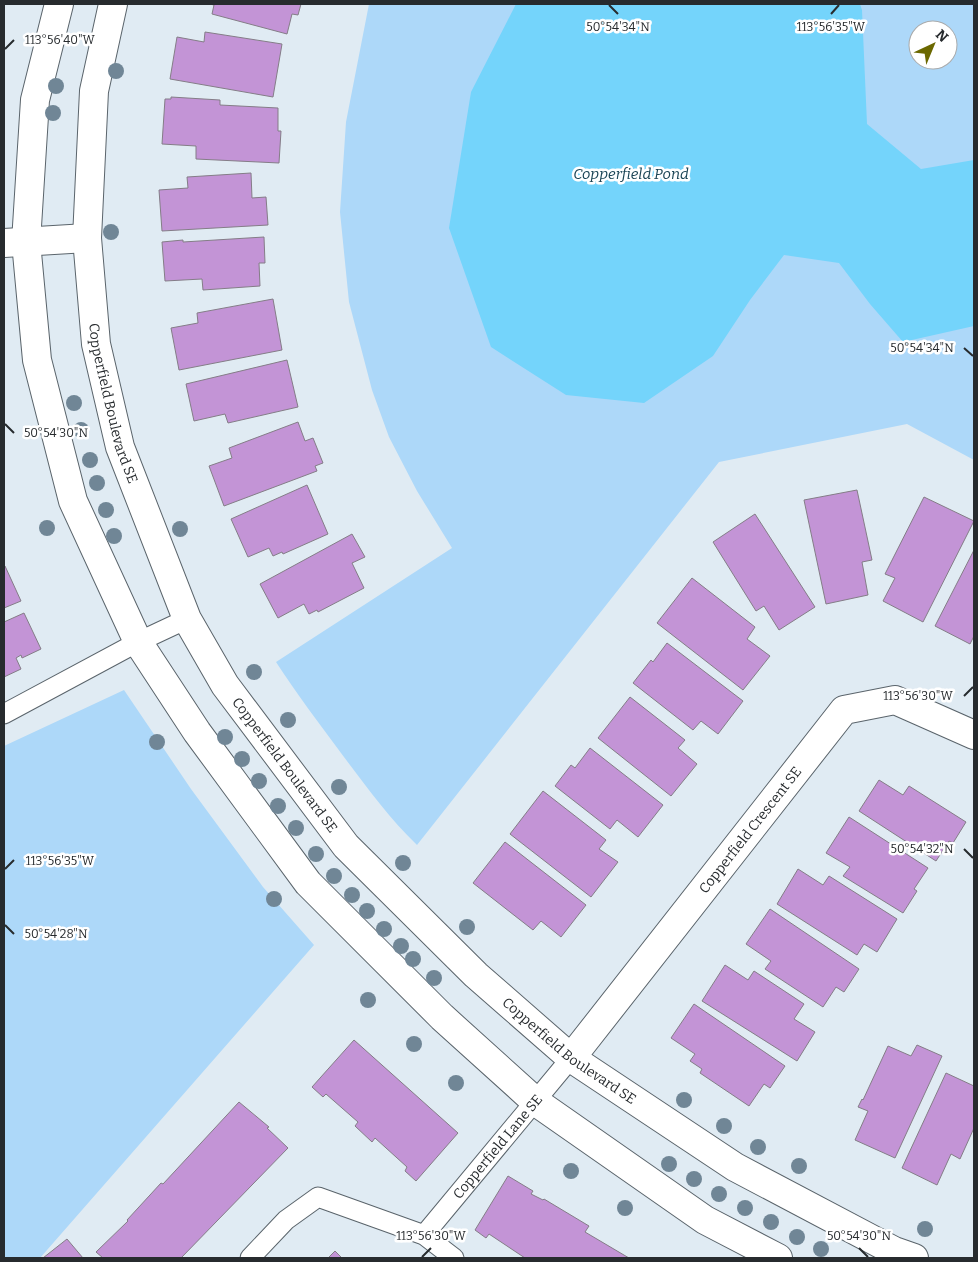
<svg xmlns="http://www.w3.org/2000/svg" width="978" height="1262" viewBox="0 0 978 1262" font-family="Bitter,serif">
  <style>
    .green { fill: #add8f9; fill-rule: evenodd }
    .water { fill: #74d4fb }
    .building { fill: #c394d6; stroke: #847d87 }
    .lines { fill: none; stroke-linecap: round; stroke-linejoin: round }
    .lane-casing { stroke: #5a646b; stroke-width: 21 }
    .street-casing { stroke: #5a646b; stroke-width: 30 }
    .secondary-casing { stroke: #5a646b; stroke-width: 30 }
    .lane { stroke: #fff; stroke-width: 19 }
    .street { stroke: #fff; stroke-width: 28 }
    .secondary { stroke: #fff; stroke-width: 28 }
    .tree { fill: #708696 }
    .ticks { fill: none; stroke: #272b2e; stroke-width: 2 }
    .labels { text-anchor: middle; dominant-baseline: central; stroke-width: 5; stroke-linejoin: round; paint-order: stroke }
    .street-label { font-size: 14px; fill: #272b2e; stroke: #fff }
    .water-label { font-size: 15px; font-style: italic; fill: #1a4455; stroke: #fff }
    .ticks-label { font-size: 12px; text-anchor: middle; fill: #272b2e; stroke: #fff; stroke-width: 5; stroke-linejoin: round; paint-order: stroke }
  </style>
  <rect width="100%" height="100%" fill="#e0ebf3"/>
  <g class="green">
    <path d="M369 4H974V460L907 424 719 462 417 845C388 817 365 785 341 753 319 723 296 693 276 662L452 548 417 491 389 437 372 390 349 302 340 212 346 122ZM918 30H948V60H918Z"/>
    <path d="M124 690 191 789 263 887 314 945 40 1258H4V746Z"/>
  </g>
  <path class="water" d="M516 4H860L862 10 867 124 921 169 974 160V326L903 342 870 304 839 263 784 255 750 300 713 356 644 403 566 395 491 347 449 228 471 92Z"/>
  <g class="building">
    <path d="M210 4H301L298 15 292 14 287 34 212 14 214 5Z"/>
    <path d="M205 32 282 44 273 97 170 79 177 37 204 42Z"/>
    <path d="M171 97 220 100V105L278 108V131H281L279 163 196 159V146L162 144 165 99H171Z"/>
    <path d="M251 173 252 198 266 197 268 225 162 231 159 190 188 188 187 177Z"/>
    <path d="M264 237 265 263H259L260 286 203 290 202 279 165 281 162 242 183 240V242Z"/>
    <path d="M273 299 282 350 179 370 171 328 198 323 197 313Z"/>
    <path d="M287 360 298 407 228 423 225 414 194 421 186 384Z"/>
    <path d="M298 422 305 441 313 438 323 463 315 466 317 471 224 506 209 466 232 458 229 448Z"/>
    <path d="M307 485 328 534 283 554 282 552 273 556 269 548 248 557 231 519Z"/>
    <path d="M857 490 872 560 862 562 868 595 826 604 804 500Z"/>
    <path d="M924 497 974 521 923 622 883 601 895 578 885 574Z"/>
    <path d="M755 514 815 607 779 630 764 606 756 611 713 542Z"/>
    <path d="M352 534 365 557 352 563 364 588 318 612 317 610 309 614 304 604 278 618 260 584Z"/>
    <path d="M974 550V636L970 644 935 626Z"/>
    <path d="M4 566H5L21 601 4 608Z"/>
    <path d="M692 578 755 627 747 639 770 656 743 690 657 623Z"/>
    <path d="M24 613 41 649 22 658 21 655 16 658 21 669 4 677V622Z"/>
    <path d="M667 643 743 701 718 734 701 721 693 730 633 683 651 660 653 662Z"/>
    <path d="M630 697 685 740 678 748 697 764 671 796 598 738Z"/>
    <path d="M590 748 663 805 638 837 617 820 610 829 555 786 571 765 575 768Z"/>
    <path d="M879 780 903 795 909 786 966 822 953 843 949 841 936 861 859 811Z"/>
    <path d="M543 791 606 840 599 849 618 862 591 897 510 834Z"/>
    <path d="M849 817 928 868 914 889 917 891 903 913 843 876 850 867 826 853Z"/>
    <path d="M505 842 586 905 561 937 541 921 533 930 473 883Z"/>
    <path d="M798 869 823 885 829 876 897 919 877 952 864 944 857 955 777 904Z"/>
    <path d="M770 909 859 969 844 992 836 987 823 1007 765 969 771 961 746 944Z"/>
    <path d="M725 965 748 980 754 971 804 1004 794 1019 815 1032 797 1061 702 1001Z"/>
    <path d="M694 1004 785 1066 770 1088 764 1084 749 1106 700 1073 702 1069 690 1061 695 1054 671 1038Z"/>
    <path d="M354 1040 458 1133 416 1181 405 1171 407 1167 375 1138 372 1142 355 1126 358 1122 326 1094 323 1097 312 1087Z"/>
    <path d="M917 1045 942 1056 895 1158 855 1140 868 1111 858 1107 862 1099 863 1100 888 1046 911 1056Z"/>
    <path d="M946 1073 974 1086V1128L960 1159 951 1154 937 1185 902 1168Z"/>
    <path d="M239 1102 269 1127 267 1128 288 1148 181 1258H103L96 1252 128 1221 127 1220 161 1183 163 1184Z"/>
    <path d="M508 1176 533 1191 531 1194 543 1200 544 1199 589 1226 585 1232 629 1258H525L489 1234 486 1238 475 1230Z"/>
    <path d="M67 1239 83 1258H43Z"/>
    <path d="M335 1251 342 1258H328Z"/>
  </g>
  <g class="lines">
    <g class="lane-casing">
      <g id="lane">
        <path d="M4 714 138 642 187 619"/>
        <path id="s1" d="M424 1235 571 1058"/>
        <path d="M250 1258 286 1220 318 1197 424 1235 454 1258"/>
      </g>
    </g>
    <g class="street-casing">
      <g id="street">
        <path d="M4 243 87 238"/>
        <path id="s2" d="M571 1058 844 710 895 700 974 735"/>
      </g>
    </g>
    <g class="secondary-casing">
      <g id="secondary">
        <path d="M59 4 35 100 26 242 37 360 73 501 138 642 197 732 308 883 442 1017 536 1102 705 1220 778 1258"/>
        <path id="s3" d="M113 4 94 91 87 238 96 344 120 447 187 619 225 685 346 846 476 975 571 1058 735 1167 894 1251 914 1258"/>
      </g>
    </g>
    <use href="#lane" class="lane"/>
    <use href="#street" class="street"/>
    <use href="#secondary" class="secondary"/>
  </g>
  <g class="tree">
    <circle cx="116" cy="71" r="8"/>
    <circle cx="56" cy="86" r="8"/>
    <circle cx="53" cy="113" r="8"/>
    <circle cx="111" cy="232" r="8"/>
    <circle cx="74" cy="403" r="8"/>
    <circle cx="81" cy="430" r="8"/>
    <circle cx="90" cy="460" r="8"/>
    <circle cx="97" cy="483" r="8"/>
    <circle cx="106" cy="510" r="8"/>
    <circle cx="47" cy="528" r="8"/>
    <circle cx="180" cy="529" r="8"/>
    <circle cx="114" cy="536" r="8"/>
    <circle cx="254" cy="672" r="8"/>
    <circle cx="288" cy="720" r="8"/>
    <circle cx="225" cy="737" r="8"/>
    <circle cx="157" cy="742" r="8"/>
    <circle cx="242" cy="759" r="8"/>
    <circle cx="259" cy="781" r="8"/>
    <circle cx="339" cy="787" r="8"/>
    <circle cx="278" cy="806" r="8"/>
    <circle cx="296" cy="828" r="8"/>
    <circle cx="316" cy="854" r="8"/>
    <circle cx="403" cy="863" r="8"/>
    <circle cx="334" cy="876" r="8"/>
    <circle cx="352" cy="895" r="8"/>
    <circle cx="274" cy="899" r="8"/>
    <circle cx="367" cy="911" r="8"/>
    <circle cx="467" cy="927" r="8"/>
    <circle cx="384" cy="929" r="8"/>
    <circle cx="401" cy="946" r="8"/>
    <circle cx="413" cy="959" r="8"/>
    <circle cx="434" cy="978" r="8"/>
    <circle cx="368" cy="1000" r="8"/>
    <circle cx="414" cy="1044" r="8"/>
    <circle cx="456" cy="1083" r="8"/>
    <circle cx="684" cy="1100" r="8"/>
    <circle cx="724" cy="1126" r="8"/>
    <circle cx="758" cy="1147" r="8"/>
    <circle cx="669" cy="1164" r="8"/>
    <circle cx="799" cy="1166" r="8"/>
    <circle cx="571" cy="1171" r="8"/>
    <circle cx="694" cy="1179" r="8"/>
    <circle cx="719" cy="1194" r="8"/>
    <circle cx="625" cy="1208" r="8"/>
    <circle cx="745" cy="1208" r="8"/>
    <circle cx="771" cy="1222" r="8"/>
    <circle cx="925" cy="1229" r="8"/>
    <circle cx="797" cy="1237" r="8"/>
    <circle cx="821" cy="1249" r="8"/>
  </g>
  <path class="ticks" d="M609 5 618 14M831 14 839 5M5 49 14 40M964 348 973 356M5 424 14 433M964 696 973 687M964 849 973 858M5 869 14 860M5 925 14 934M859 1248 868 1257M422 1257 431 1248"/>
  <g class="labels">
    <g class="street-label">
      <text stroke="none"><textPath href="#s3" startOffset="404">Copperfield Boulevard SE</textPath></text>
      <text stroke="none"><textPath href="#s3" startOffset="809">Copperfield Boulevard SE</textPath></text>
      <text stroke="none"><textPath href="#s2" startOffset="290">Copperfield Crescent SE</textPath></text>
      <text stroke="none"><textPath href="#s3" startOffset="1214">Copperfield Boulevard SE</textPath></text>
      <text stroke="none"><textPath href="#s1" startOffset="115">Copperfield Lane SE</textPath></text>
    </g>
    <g class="water-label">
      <text x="631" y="174">Copperfield Pond</text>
    </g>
  </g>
  <g class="ticks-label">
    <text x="618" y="31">50°54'34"N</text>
    <text x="831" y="31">113°56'35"W</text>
    <text x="60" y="44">113°56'40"W</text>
    <text x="922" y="352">50°54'34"N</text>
    <text x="56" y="437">50°54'30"N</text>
    <text x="918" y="700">113°56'30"W</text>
    <text x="922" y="853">50°54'32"N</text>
    <text x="60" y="865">113°56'35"W</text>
    <text x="56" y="938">50°54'28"N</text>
    <text x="431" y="1240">113°56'30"W</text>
    <text x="859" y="1240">50°54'30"N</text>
  </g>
  <rect width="978" height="1262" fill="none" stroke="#272b2e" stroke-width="10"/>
  <g transform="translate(933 45) rotate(44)"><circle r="24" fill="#ffffff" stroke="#a9aaab"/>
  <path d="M0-4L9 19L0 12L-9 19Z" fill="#6b6800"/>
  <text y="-8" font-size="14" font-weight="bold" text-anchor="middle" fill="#272b2e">N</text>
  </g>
</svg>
